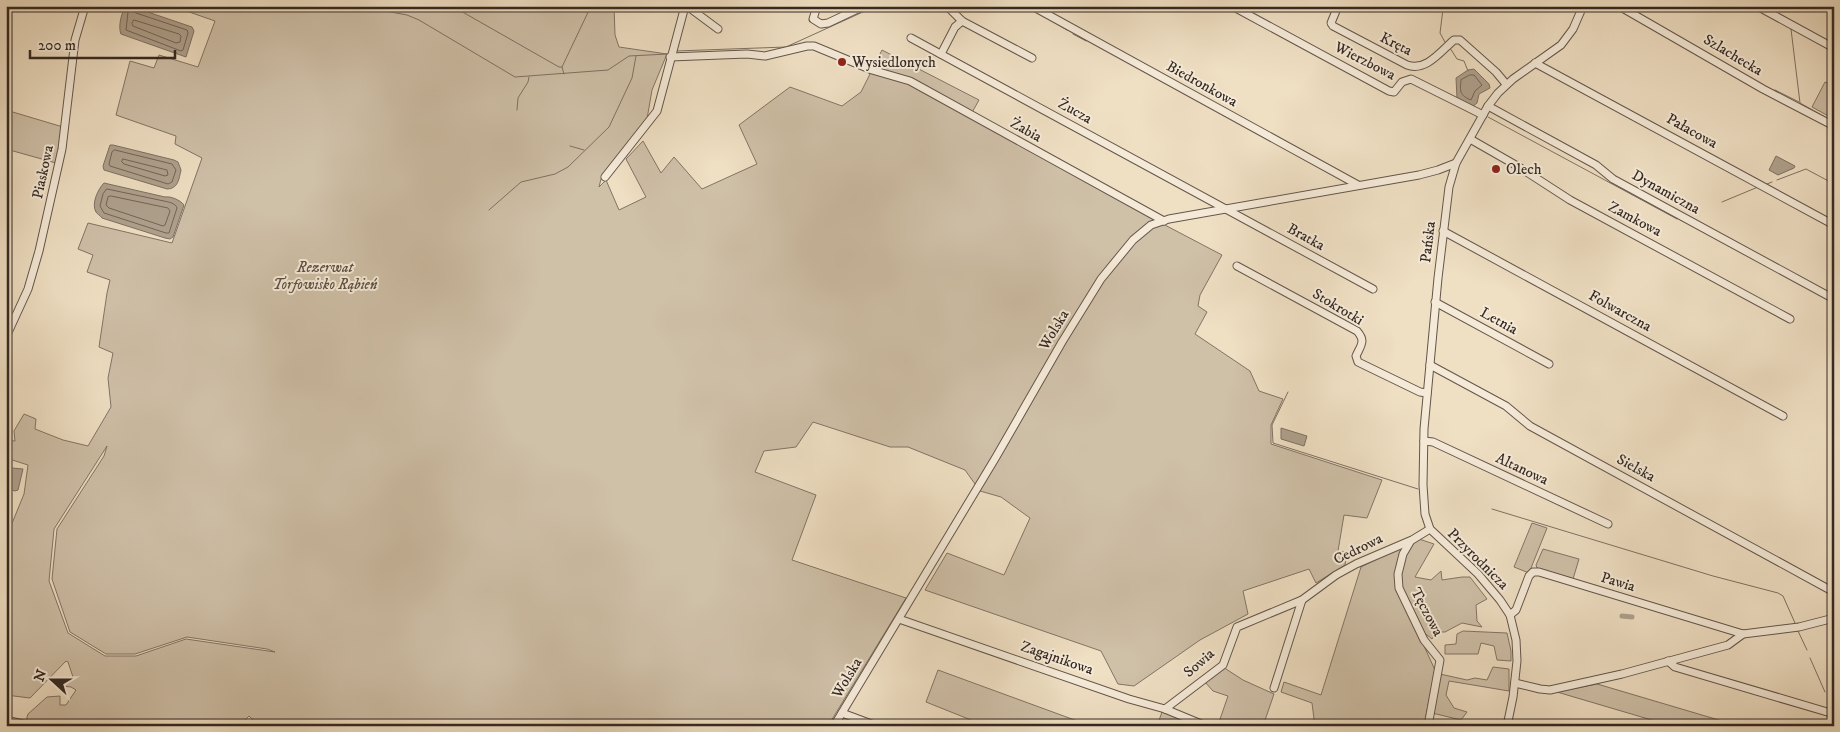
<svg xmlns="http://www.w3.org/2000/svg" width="1840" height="732" viewBox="0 0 1840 732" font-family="'IM FELL DW Pica',serif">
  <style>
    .green { fill: #cfc0a8; stroke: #827466; fill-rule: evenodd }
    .water { fill: #afa18d; stroke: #7e7163 }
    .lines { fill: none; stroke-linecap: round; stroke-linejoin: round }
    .shore { stroke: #726558; stroke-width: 1 }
    .stream { stroke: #7e7163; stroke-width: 1 }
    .canal { stroke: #afa18d; stroke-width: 5 }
    .minor-casing { stroke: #63564b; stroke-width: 9 }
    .minor { stroke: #f5ead8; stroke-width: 7 }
    .poi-dot { fill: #8f2418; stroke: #f5ead8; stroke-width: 2 }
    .labels { text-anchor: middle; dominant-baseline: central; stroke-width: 4; stroke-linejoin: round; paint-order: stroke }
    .street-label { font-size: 15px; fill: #342923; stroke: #f5ead8 }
    .poi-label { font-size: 15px; fill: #342923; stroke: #f5ead8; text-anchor: start }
    .park-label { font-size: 15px; font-style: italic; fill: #5b4f44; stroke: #f5ead8 }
  </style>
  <rect width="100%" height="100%" fill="#efdfc3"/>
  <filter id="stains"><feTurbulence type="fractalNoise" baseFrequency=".004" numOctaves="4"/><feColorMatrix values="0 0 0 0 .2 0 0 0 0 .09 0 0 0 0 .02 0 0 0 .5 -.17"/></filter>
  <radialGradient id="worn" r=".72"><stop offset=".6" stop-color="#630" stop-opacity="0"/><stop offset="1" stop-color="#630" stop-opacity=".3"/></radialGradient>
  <g class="green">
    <path d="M172 6H614L615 35 619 47 667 54 652 90 647 119 602 175 599 187 606 180 619 210 646 197 626 159 643 141 661 173 674 157 702 189 757 164 739 125 790 87 842 106 861 92 882 50 979 100 970 116 1151 216 1163 224 1222 255 1200 295 1198 306 1207 312 1195 334 1250 371 1259 391 1283 399 1271 425V444L1382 480 1367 518 1344 515 1338 551 1347 552 1345 565 1316 583 1309 569 1243 591 1248 614 1200 640 1134 686 1118 684 1101 651 925 590 947 553 1004 575 1030 518 1001 497 980 491 965 470 908 447H890L813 422 796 447 764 451 755 472 816 495 792 560 906 598 828 726H259L249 716 239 726H52L26 721 28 714 47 697 60 696V705H66L76 690 71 687 54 685 73 677 68 662 66 661 30 698 6 695V538L24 494 28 465 6 458V440L15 441 14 431 24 414 36 419 35 429 63 440 88 446 111 407 108 378 113 353 99 347 107 293 110 280 87 272 93 255 78 249 88 223 172 243 202 158 175 144 176 136 116 115 130 61 154 68 159 55 198 67 215 21ZM107 446 104 456 57 529 52 579 70 632 106 654H135L187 637 267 649 275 652 186 639 136 656H105L68 633 49 581 54 529Z"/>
    <path d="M1825 82 1834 86V119L1812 107Z"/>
    <path d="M6 110 63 127 56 163 6 149Z"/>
    <path d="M1532 523 1547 528 1529 573 1514 567Z"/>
    <path d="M1419 539 1434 544 1415 577 1431 580 1441 571 1442 580 1462 577H1470L1487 599 1476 605 1477 621 1482 627 1462 623 1445 632H1436L1432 639 1422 631 1403 590 1399 569 1407 547Z"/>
    <path d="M1403 546 1397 587 1435 670 1424 726H1312L1314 719 1312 703 1281 692 1284 682 1321 695 1361 567Z"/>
    <path d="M1543 549 1579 559 1573 579 1537 568 1536 565Z"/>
    <path d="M1463 631 1507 633 1511 651V661L1497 660 1494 646 1481 643 1478 654H1445V645L1456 644 1457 634Z"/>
    <path d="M1223 667 1243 680 1274 694 1263 726 1218 725 1228 696 1213 691 1205 682Z"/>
    <path d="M1493 667 1509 669V691L1449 681 1446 695 1454 708 1467 712 1461 720 1432 713 1440 674 1467 680 1475 678 1487 680Z"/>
    <path d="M938 670 1091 726H986L926 702Z"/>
    <path d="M1597 684 1604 686 1739 726H1672L1557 692Z"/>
    <path d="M1162 712 1198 725 1157 726Z"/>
  </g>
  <g class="water">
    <path d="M126 6H130L192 27 194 31 186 57 121 34C118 27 121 13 126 6Z"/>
    <path d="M1474 69 1489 84 1490 88 1479 94 1477 103 1472 107 1457 98 1456 78 1468 70Z"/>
    <path d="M110 145H113L174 160 178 162 181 170C179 179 178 189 167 189L104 170 103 166Z"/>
    <path d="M1776 156 1795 166 1794 168 1778 175 1769 170Z"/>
    <path d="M104 183 165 197C171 196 180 200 184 205L173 237 170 239 165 238 102 218C100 215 97 214 96 212 91 204 98 189 104 183Z"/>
    <path d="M1281 428 1307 436 1304 446 1281 439Z"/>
    <path d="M12 468 23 469 18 490 15 491 6 488V477Z"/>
  </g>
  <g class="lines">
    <g class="shore">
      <path d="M130 9 136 13 187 30 188 33 183 50 181 51 126 30 128 12Z"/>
      <path d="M134 20 179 34 181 36 180 42 176 43 133 26 132 24Z"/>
      <path d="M1470 75H1474L1482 85 1475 91 1471 100C1459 95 1460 91 1461 80Z"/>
      <path d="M115 150 172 164 176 170 172 182 168 184 110 166 109 164 112 152Z"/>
      <path d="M123 159 167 170 168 175 165 176 124 164 122 162Z"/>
      <path d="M107 189 164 201C168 202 176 203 177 208L169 233H166L104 213 100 206 103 194Z"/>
      <path d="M111 196 168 208 170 211 165 225 163 226 109 208 106 205 108 197Z"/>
    </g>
    <g class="stream">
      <path d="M452 6 559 67H562"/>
      <path d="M1443 9 1440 33 1446 44"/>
      <path d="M380 10 407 15 419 20 515 77 608 70 629 56 668 54"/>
      <path d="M1044 16 1067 30"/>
      <path d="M1791 29 1800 103 1834 122"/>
      <path d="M1073 34 1086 41"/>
      <path d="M1450 48 1457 59 1464 61 1468 71"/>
      <path d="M676 51 786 47 876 6"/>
      <path d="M564 74 562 67 591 6"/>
      <path d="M1775 90 1799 102"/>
      <path d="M517 110 518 98 528 82 529 77"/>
      <path d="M1488 117 1677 219"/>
      <path d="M570 146 584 150"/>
      <path d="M1777 180 1806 169 1834 184"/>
      <path d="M1767 184 1772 182"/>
      <path d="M1722 202 1758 187"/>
      <path d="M489 210 521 182 555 174 568 167 609 127 632 78 636 56"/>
      <path d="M1288 392 1272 425 1273 443 1418 489"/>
      <path d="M1492 509 1713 576 1778 593 1783 596 1795 623"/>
      <path d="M1798 631 1807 650"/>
      <path d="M1810 658 1825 692"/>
    </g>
    <path class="canal" d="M1622 616 1632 617"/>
    <g class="minor-casing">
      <g id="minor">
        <path d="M687 6 718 29"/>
        <path d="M817 6 813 19 821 24 828 23 864 6"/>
        <path d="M1032 6 1358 185"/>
        <path d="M1232 6 1389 91 1394 92 1402 82 1411 79 1483 115"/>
        <path d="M1338 6 1331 23 1333 26 1407 65C1426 72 1441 51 1454 40H1460L1496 72 1506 84"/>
        <path d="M1619 6 1763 89 1834 126"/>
        <path d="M1757 6 1834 48"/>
        <path d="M950 9 962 21 1032 58"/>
        <path d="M911 38 1373 289"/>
        <path d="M941 54 955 27 962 21"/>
        <path d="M670 57 747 54 765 56 807 46H814L872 70 910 81 1164 221"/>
        <path d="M1535 63 1834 225"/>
        <path d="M1488 106 1596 165 1613 179 1834 299"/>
        <path d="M1470 139 1519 167 1570 200 1790 319"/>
        <path d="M605 177 657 111 685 6"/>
        <path d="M1443 231 1783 416"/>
        <path d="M1237 266 1357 331C1366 341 1361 345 1356 356L1358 362 1420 392 1427 393"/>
        <path d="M1435 302 1549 364"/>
        <path d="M6 337 28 289 39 251 62 149 75 40 85 6"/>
        <path d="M1430 365 1506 406 1530 426 1832 591"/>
        <path d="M1424 441 1433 442 1608 524"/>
        <path d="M1410 542 1403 554 1398 574 1399 588 1424 640 1440 660 1428 726"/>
        <path d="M1510 615 1516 610 1529 576 1533 572H1539L1743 634 1799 627 1834 618"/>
        <path d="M899 619 1129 699 1165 709 1206 726"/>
        <path d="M1668 661 1675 667 1834 714"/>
        <path d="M1515 683 1540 689 1550 690 1622 674 1728 645 1743 634"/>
        <path d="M1274 688 1302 600"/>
        <path d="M1165 709 1223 665 1237 627 1302 600 1336 575 1356 564 1412 540 1430 529"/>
        <path d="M842 713 877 726"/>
        <path d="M6 720 31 726"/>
        <path d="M834 726 996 457 1062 342 1101 279 1133 240 1151 225 1169 219 1419 175 1438 170 1456 163"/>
        <path d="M1507 726 1513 697 1517 661 1516 640 1510 615 1500 600 1478 574 1430 529 1425 514 1423 485 1424 429 1438 278 1449 187 1456 163 1488 106 1498 93 1513 79 1561 45 1573 29 1583 6"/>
      </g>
    </g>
    <use href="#minor" class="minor"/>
  </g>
  <g class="poi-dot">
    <circle cx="842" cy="62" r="5"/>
    <circle cx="1496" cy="169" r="5"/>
  </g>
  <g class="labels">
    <g class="street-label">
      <text transform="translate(1396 44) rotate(27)">Kręta</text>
      <text transform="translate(1733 55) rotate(31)">Szlachecka</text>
      <text transform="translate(1365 61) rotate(27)">Wierzbowa</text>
      <text transform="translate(1202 84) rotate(29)">Biedronkowa</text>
      <text transform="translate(1075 111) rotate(29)">Żucza</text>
      <text transform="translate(1026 130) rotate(29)">Żabia</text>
      <text transform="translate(1692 131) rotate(29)">Pałacowa</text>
      <text transform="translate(43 172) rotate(-78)">Piaskowa</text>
      <text transform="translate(1666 192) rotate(29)">Dynamiczna</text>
      <text transform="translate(1635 219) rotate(28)">Zamkowa</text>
      <text transform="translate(1306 237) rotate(29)">Bratka</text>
      <text transform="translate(1428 242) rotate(-83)">Pańska</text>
      <text transform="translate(1338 307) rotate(31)">Stokrotki</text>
      <text transform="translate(1620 311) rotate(29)">Folwarczna</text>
      <text transform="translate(1499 321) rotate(29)">Letnia</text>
      <text transform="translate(1054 330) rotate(-59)">Wolska</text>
      <text transform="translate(1636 468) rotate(29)">Sielska</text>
      <text transform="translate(1522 469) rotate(25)">Altanowa</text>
      <text transform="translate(1358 549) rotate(-26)">Cedrowa</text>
      <text transform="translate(1478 559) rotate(45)">Przyrodnicza</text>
      <text transform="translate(1618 582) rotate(17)">Pawia</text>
      <text transform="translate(1427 612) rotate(62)">Tęczowa</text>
      <text transform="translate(1057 658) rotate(19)">Zagajnikowa</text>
      <text transform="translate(1199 663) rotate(-41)">Sowia</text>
      <text transform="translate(847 678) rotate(-59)">Wolska</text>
    </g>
    <g class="poi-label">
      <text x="852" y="62">Wysiedlonych</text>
      <text x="1506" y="169">Olech</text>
    </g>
    <g class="park-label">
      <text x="325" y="267">Rezerwat<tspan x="325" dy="17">Torfowisko Rąbień</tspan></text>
    </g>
  </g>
  <rect width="1840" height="732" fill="none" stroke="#efdfc3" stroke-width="25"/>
  <rect x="8" y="8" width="1825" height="717" fill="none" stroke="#342923" stroke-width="2.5"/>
  <rect x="12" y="12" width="1815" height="707" fill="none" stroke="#342923"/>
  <g transform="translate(52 680) rotate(291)" stroke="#f5ead8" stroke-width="4" paint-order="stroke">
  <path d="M0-4L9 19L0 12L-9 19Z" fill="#342923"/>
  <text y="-8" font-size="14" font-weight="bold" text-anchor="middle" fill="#342923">N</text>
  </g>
  <path d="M30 50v8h145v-8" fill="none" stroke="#342923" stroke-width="2.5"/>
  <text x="38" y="50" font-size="15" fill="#342923" stroke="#f5ead8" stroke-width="4" paint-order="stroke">200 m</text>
  <rect width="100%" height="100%" filter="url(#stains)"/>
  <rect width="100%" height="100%" fill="url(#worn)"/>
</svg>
